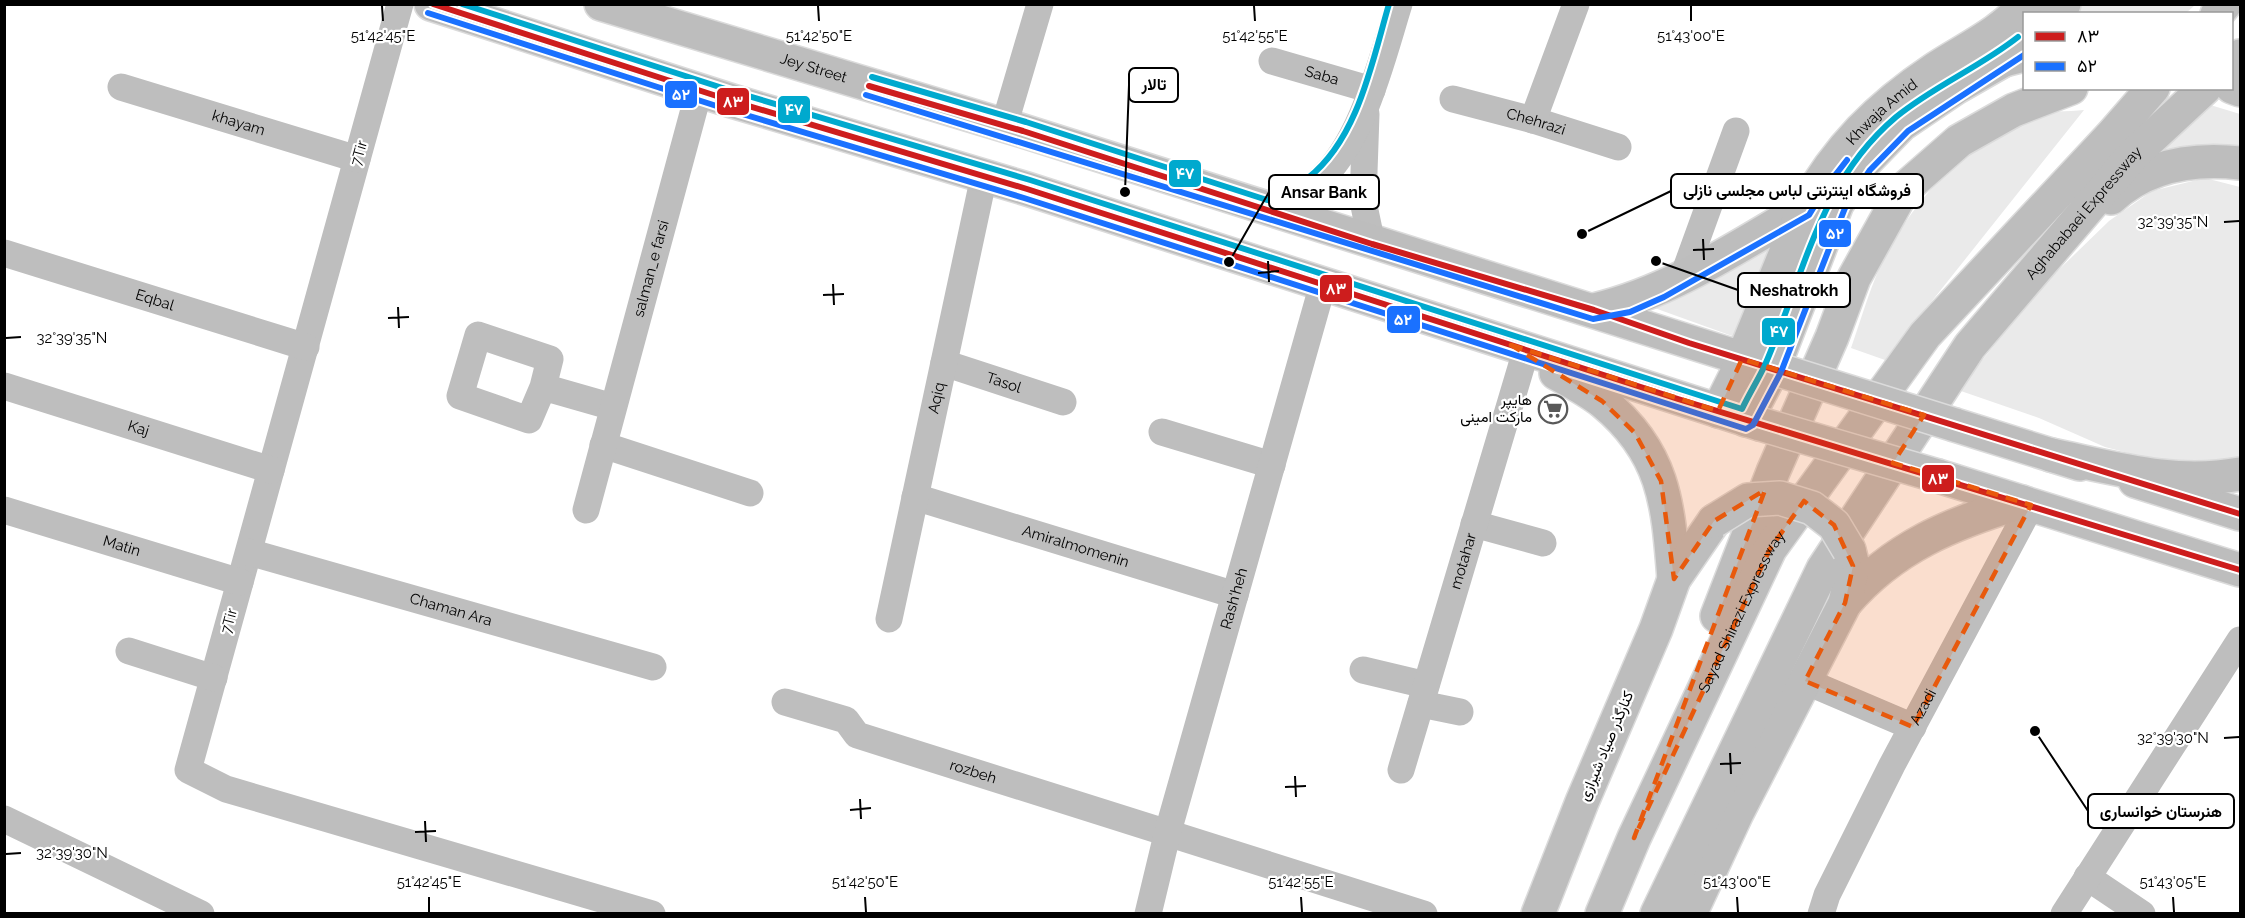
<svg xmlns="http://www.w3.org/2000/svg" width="2245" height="918" viewBox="0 0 2245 918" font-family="Raleway,Vazirmatn,sans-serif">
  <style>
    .green { fill: #eaeaea }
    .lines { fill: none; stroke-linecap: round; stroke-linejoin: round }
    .major-casing { stroke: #dbdbdb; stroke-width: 36 }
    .highway-casing { stroke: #dbdbdb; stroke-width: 36 }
    .minor { stroke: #bebebe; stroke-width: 27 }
    .major { stroke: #bdbdbd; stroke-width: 33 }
    .highway { stroke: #bdbdbd; stroke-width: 33 }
    .major-bridge-casing { stroke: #dbdbdb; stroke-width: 36; stroke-linecap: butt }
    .major-bridge { stroke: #bdbdbd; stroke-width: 33 }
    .bus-1-casing { stroke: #fff; stroke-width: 10 }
    .bus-2-casing { stroke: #fff; stroke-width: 10 }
    .bus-3-casing { stroke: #fff; stroke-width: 10 }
    .bus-1 { stroke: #cd1d1d; stroke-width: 6 }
    .bus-2 { stroke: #1a71ff; stroke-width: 6 }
    .bus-3 { stroke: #00a9ce; stroke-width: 6 }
    .marked { fill: #e8590c; fill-opacity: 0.2; stroke: #e8590c; stroke-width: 4.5; stroke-dasharray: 12 8; stroke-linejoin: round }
    .ticks { fill: none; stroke: #000; stroke-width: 2 }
    .labels { text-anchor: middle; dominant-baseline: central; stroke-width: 4.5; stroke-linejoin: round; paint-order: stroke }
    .street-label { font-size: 15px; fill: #000; stroke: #fff }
    .poi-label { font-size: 15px; fill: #000; stroke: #fff; text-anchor: end }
    .ticks-label { font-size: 15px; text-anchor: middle; fill: #000; stroke: #fff; stroke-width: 4.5; stroke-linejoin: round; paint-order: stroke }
    .leader { fill: none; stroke: #000; stroke-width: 2 }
    .callout-dot { fill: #000; stroke: #fff; stroke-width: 2 }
    .callout { fill: #fff; stroke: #000; stroke-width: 2 }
    .callout-label { font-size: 16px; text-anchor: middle; font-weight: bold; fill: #000 }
    .line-badge { stroke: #fff; stroke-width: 2 }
    .badge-label { font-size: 16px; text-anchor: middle; font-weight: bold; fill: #fff }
  </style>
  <rect width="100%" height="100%" fill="#fff"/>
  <g class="green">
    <path d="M2073 5H2195L2186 13 2064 14Z"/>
    <path d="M2207 104 2240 114V155L2151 158Z"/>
    <path d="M2084 110 1885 360 1851 348C1863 314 1873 276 1891 245 1923 191 1970 140 2029 116 2044 110 2067 112 2084 110Z"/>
    <path d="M2205 178 2240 187V462L2178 466 2105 447 2039 418 1958 390 2042 286 2109 221 2152 191Z"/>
    <path d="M1776 237 1735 337 1649 306Z"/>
  </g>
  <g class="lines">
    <g class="major-casing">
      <g id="major">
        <path d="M431 4 732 101 1027 189 1760 424"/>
        <path id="s16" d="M601 4 1023 131 1782 371"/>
        <path d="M2055 14 2064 4"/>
        <path d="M1594 310C1671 292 1737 247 1804 208"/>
        <path d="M1556 373C1572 382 1589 391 1603 402 1665 453 1668 504 1674 579"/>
        <path id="s17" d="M1718 411 1735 377 1804 208C1837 148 1878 107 1935 69 1965 49 2002 33 2025 4"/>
        <path d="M1746 420 1773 369 1837 204 1863 164 1902 124 1955 88 2004 60 2024 44"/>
        <path d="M1955 425 2080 464"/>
        <path d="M1938 476 2240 570"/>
        <path d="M2135 481 2240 514"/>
        <path d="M1845 603C1893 547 1952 523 2022 502"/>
        <path d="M1538 914 1582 802 1656 629 1674 579 1714 521"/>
        <path d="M1690 914 1737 813 1845 603 1853 566 1849 550"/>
      </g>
    </g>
    <g class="highway-casing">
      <g id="highway">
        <path d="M2217 14 2225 4"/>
        <path d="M2004 60 2024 55"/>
        <path d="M2232 65 2240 56"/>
        <path d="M2232 87 2240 90"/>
        <path d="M2111 198C2147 165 2194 158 2240 163"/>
        <path d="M2051 455C2115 468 2174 486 2240 474"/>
        <path d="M1717 616 1773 472 1832 337 1854 278 1903 190 1959 141 2014 110 2071 88"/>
        <path id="s18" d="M1602 914 1634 838 1770 549 1925 335 2112 135 2153 88"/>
        <path id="s19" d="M1657 914 1823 569 1970 346 2135 153 2205 88"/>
      </g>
    </g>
    <g class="minor">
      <path d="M400 4 188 770 226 789 652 914"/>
      <path id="s1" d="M1272 61 1372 90"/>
      <path id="s2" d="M121 87 357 159"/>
      <path id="s3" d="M1453 99 1533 120 1618 147"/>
      <path d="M1366 114 1363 201 1372 244"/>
      <path d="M1533 120 1576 4"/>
      <path d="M1004 126 1040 4"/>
      <path d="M1268 210C1284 201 1303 194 1316 183 1362 146 1382 58 1399 4"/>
      <path id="s4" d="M4 253 306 347"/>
      <path d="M1683 277 1736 131"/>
      <path id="s5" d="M944 363 1063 402"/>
      <path id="s6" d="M4 386 271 470"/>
      <path d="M543 387 529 420 460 396 478 335 550 359 543 387 613 407"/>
      <path d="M1162 432 1272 465"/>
      <path d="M603 445 750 493"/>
      <path id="s7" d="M915 497 1235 595"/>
      <path id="s8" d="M4 510 240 582"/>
      <path id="s9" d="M586 510 699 91"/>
      <path d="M1474 524 1543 543"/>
      <path id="s10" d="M249 552 653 667"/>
      <path id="s11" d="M889 619 984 176"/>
      <path d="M129 651 214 678"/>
      <path d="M1363 670 1426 685"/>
      <path d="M1805 681 1913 727"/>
      <path id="s12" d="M785 702 846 720 857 735 1424 914"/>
      <path d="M1421 704 1460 712"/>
      <path id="s13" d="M1401 770 1525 354"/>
      <path d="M4 819 201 914"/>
      <path d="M2087 877 2142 914"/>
      <path id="s14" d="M1148 914 1167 835 1323 284"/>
      <path id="s15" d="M1821 914 1827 895 1892 765 2031 505"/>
      <path d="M2064 914 2240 640"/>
    </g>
    <use href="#major" class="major"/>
    <use href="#highway" class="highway"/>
    <g class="major-bridge-casing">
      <g id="major-bridge">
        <path d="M1782 371 1955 425"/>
        <path d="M1760 424 1938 476"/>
        <path d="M1714 521 1748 500 1780 498 1812 508 1834 525 1849 550"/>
      </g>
    </g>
    <use href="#major-bridge" class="major-bridge"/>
    <g class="bus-1-casing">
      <g id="bus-1">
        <path d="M433 4 732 101 1027 189 1678 399 2240 570"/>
        <path d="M869 86 1023 131 1372 244 1594 310 1689 343 2240 514"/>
      </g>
    </g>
    <g class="bus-2-casing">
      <g id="bus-2">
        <path d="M428 13 729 110 1024 198 1746 429 1753 425 1781 372 1845 208 1870 170 1908 131 2024 55"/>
        <path d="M866 95 1593 319 1630 312 1664 297 1809 215 1826 187 1847 160"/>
      </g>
    </g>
    <g class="bus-3-casing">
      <g id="bus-3">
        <path d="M462 4 735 92 1030 180 1742 409C1749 394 1758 380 1765 365 1804 276 1818 183 1896 117 1934 86 1980 67 2018 37"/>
        <path d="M872 77 1026 122 1267 200C1281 193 1296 187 1308 178 1358 139 1372 62 1389 4"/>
      </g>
    </g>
    <use href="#bus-1" class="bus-1"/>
    <use href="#bus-2" class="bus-2"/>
    <use href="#bus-3" class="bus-3"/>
  </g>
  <path class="marked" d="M1511 345 1718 411 1742 359 1924 415 1893 463 2031 505 1913 727 1805 681 1845 603 1853 566 1834 525 1804 501 1770 549 1634 838 1765 490 1714 521 1674 579 1661 481 1635 433 1602 401Z"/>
  <path class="ticks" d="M382 6 383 21M818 6 819 21M1254 6 1255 21M1691 6V21M2224 222 2239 221M1703 239 1704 260M1693 250 1714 249M1268 261 1269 282M1258 273 1279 271M833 284 834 305M823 295 844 294M398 307 399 328M388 318 409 317M6 338 21 337M2224 738 2239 737M1730 753 1731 774M1720 764 1741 763M1295 776 1296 797M1285 787 1306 786M860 799 861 819M850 810 871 808M425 821 426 842M415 832 436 831M6 854 21 853M429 897V912M865 897 866 912M1301 897 1302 912M1737 897 1738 912M2173 897 2174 912"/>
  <defs>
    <g id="supermarket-ring" transform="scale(1.5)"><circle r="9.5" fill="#fff" stroke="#595959" stroke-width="1.5"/><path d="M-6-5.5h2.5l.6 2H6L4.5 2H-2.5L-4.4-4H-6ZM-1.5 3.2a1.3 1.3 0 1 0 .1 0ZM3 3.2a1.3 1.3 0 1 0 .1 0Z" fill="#595959"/></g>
  </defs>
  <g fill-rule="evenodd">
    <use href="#supermarket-ring" x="1553" y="409"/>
  </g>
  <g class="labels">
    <g class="street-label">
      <text stroke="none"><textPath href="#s16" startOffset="222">Jey Street</textPath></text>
      <text stroke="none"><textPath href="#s1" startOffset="52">Saba</textPath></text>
      <text stroke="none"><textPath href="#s17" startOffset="345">Khwaja Amid</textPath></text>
      <text stroke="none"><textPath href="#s3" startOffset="86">Chehrazi</textPath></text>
      <text stroke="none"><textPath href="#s2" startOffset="123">khayam</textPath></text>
      <text transform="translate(359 153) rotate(-74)">7Tir</text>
      <text stroke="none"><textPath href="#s19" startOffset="825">Aghababaei Expressway</textPath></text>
      <text stroke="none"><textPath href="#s9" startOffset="250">salman_e farsi</textPath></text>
      <text stroke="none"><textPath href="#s4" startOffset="158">Eqbal</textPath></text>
      <text stroke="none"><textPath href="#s5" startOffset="63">Tasol</textPath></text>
      <text stroke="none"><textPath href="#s11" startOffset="226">Aqiq</textPath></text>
      <text stroke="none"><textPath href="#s6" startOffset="141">Kaj</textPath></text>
      <text stroke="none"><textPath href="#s8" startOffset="123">Matin</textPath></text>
      <text stroke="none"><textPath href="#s7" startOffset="168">Amiralmomenin</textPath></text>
      <text stroke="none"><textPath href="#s13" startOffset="218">motahar</textPath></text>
      <text stroke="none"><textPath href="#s14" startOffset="327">Rash'heh</textPath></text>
      <text stroke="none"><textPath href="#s10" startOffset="210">Chaman Ara</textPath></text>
      <text stroke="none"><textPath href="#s18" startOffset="333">Sayad Shirazi Expressway</textPath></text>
      <text transform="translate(229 621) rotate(-75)">7Tir</text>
      <text stroke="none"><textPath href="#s15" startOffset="231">Azadi</textPath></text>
      <text transform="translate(1606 746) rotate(-67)">کنارگذر صیاد شیرازی</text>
      <text stroke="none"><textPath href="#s12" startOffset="204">rozbeh</textPath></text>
    </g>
    <g class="poi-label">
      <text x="1532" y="400">هایپر<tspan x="1532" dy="17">مارکت امینی</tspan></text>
    </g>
  </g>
  <g class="ticks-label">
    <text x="383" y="41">51°42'45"E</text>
    <text x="819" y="41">51°42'50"E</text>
    <text x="1255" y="41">51°42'55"E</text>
    <text x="1691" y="41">51°43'00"E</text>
    <text x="2173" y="227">32°39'35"N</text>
    <text x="72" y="343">32°39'35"N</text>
    <text x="2173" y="743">32°39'30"N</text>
    <text x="72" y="858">32°39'30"N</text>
    <text x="429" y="887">51°42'45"E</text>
    <text x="865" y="887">51°42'50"E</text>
    <text x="1301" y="887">51°42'55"E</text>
    <text x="1737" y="887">51°43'00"E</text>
    <text x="2173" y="887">51°43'05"E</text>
  </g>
  <path class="leader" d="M1125 192L1129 85M1582 234L1671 191M1229 262L1269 192M1656 261L1738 290M2035 731L2088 811"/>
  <g class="callout-dot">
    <circle cx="1125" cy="192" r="6"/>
    <circle cx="1582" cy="234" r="6"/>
    <circle cx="1229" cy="262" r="6"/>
    <circle cx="1656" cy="261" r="6"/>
    <circle cx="2035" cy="731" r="6"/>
  </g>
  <g class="callout">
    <rect x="1129" y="68" width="49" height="34" rx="6"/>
    <rect x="1671" y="174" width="252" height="34" rx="6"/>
    <rect x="1269" y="175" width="110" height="34" rx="6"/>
    <rect x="1738" y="273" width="112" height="34" rx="6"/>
    <rect x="2088" y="794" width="146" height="34" rx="6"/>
  </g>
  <g class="callout-label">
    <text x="1154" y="90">تالار</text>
    <text x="1797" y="196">فروشگاه اینترنتی لباس مجلسی نازلی</text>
    <text x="1324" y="198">Ansar Bank</text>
    <text x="1794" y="296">Neshatrokh</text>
    <text x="2161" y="817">هنرستان خوانساری</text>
  </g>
  <g class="line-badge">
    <rect x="664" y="80" width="34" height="29" rx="6" fill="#1a71ff"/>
    <rect x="716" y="87" width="34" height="29" rx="6" fill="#cd1d1d"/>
    <rect x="777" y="95" width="34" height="29" rx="6" fill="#00a9ce"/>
    <rect x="1168" y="159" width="34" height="29" rx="6" fill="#00a9ce"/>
    <rect x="1818" y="219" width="34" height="29" rx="6" fill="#1a71ff"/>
    <rect x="1319" y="274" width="34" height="29" rx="6" fill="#cd1d1d"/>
    <rect x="1386" y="305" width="35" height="29" rx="6" fill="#1a71ff"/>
    <rect x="1761" y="317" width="35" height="29" rx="6" fill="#00a9ce"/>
    <rect x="1921" y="464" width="34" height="29" rx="6" fill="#cd1d1d"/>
  </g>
  <g class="badge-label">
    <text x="681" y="100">۵۲</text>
    <text x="733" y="107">۸۳</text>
    <text x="794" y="115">۴۷</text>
    <text x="1185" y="179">۴۷</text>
    <text x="1835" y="239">۵۲</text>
    <text x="1336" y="294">۸۳</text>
    <text x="1403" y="325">۵۲</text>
    <text x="1779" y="337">۴۷</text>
    <text x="1938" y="484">۸۳</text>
  </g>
  <rect width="2245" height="918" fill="none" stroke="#000000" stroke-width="12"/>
  <rect x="2023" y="12" width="210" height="78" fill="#ffffff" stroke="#999999" stroke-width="1.5"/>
  <rect x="2035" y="32" width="30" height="9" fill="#cd1d1d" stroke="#999999" stroke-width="1.5"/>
  <text x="2077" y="42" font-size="18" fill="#000000">۸۳</text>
  <rect x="2035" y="62" width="30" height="9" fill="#1a71ff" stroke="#999999" stroke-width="1.5"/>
  <text x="2077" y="72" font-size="18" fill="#000000">۵۲</text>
</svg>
